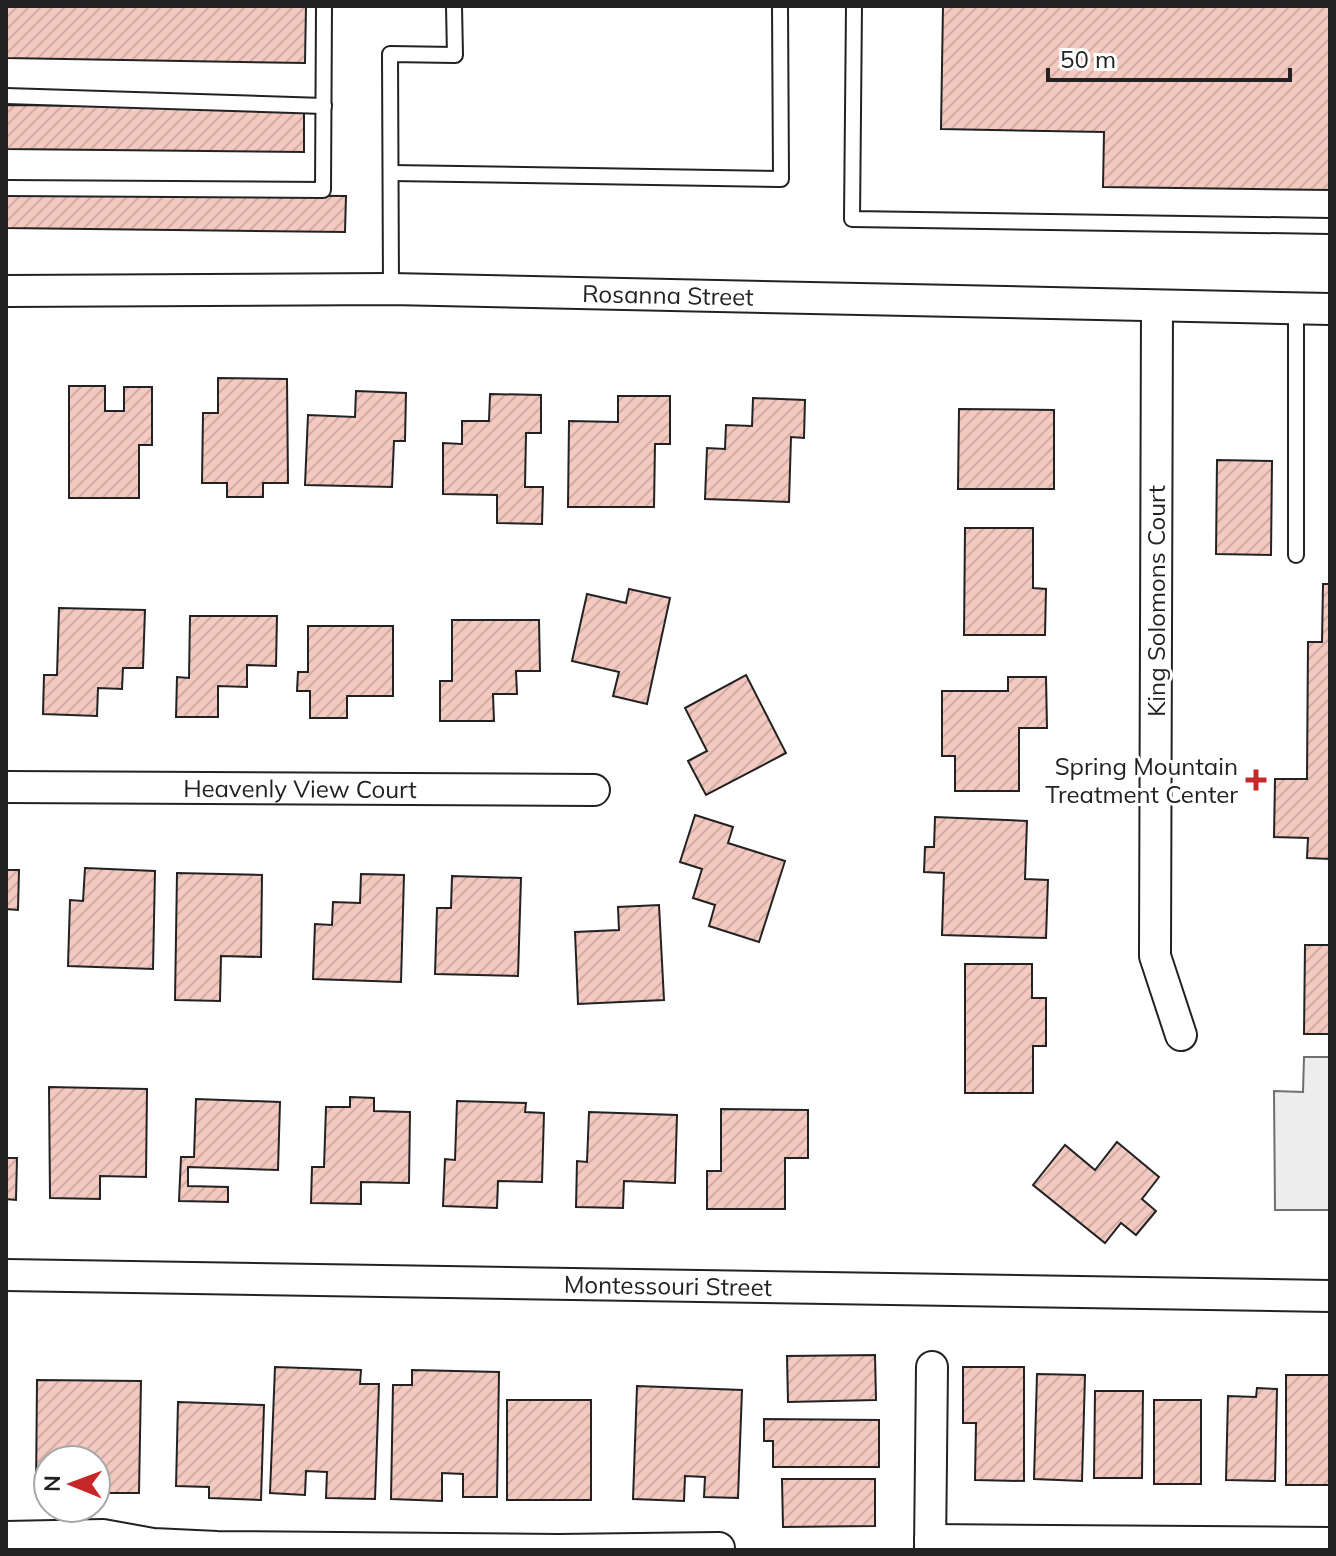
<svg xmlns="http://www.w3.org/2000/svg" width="1336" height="1556" viewBox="0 0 1336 1556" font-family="Mulish,sans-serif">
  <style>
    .parking { fill: #ededed; stroke: #6f6f6f; stroke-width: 2 }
    .building { fill: url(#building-hatch); stroke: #222; stroke-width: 2 }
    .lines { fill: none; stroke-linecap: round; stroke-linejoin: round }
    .service-casing { stroke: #222; stroke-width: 18 }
    .minor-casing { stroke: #222; stroke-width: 34 }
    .service { stroke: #fff; stroke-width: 14 }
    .minor { stroke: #fff; stroke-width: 30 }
    .poi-dot { fill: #c62828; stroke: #fff; stroke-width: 3 }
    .labels { text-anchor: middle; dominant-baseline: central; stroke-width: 6; stroke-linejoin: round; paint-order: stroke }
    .street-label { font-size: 24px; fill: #222; stroke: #fff }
    .poi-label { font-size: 24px; fill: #222; stroke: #fff; text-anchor: end }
  </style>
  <defs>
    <pattern id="building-hatch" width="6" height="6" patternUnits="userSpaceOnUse" patternTransform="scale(2)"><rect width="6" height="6" fill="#f3c9c0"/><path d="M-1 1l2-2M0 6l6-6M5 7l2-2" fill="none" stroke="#d0aca5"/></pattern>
  </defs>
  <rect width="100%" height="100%" fill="#fff"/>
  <path class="parking" d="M1304 1057H1330V1210H1275L1274 1091 1303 1092Z"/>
  <g class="building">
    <path d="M6 6H306L305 63 6 58Z"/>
    <path d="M943 6H1330V190L1103 187 1104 132 941 129Z"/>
    <path d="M6 105 304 108V152L6 149Z"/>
    <path d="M6 193 346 196 345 232 6 228Z"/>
    <path d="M218 378 287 379 288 483H263V497H227V483H202L203 413H218Z"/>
    <path d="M69 386H105V411H124V387H152V445H139V498H69Z"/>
    <path d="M356 391 406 393 405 441H394L392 487 305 485 308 415 355 417Z"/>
    <path d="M490 394 541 395V433H526L525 487H543L542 524 497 523V495L443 494V443L462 444V421H489Z"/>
    <path d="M618 396H670V444H655L654 507H568L569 421 618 422Z"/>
    <path d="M753 398 805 400 804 438 791 437 789 502 705 499 707 448 725 449 726 425 752 426Z"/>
    <path d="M959 409 1054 410V489H958Z"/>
    <path d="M1217 460 1272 461 1271 555 1216 554Z"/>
    <path d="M965 528H1033V588L1046 589 1045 635H964Z"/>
    <path d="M1323 584H1330V859L1307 858 1308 838 1274 837 1275 779H1307L1308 642H1322Z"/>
    <path d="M629 589 670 598 647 704 613 696 619 672 572 661 587 594 626 603Z"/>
    <path d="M59 608 145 610 143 668H123L122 689 98 688 97 716 43 714 44 675H57Z"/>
    <path d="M190 616H277L276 666 247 665V687L218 686V717H176L177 677 189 678Z"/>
    <path d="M452 620H539L540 671H516L517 694H493L494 721H440V681H452Z"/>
    <path d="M308 626H393V696H347V718H310V691H297L298 672H308Z"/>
    <path d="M746 675 786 753 706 795 688 761 707 751 685 708Z"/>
    <path d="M1008 677H1046L1047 728H1019V791H955V756H942V691H1008Z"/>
    <path d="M695 815 733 827 728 843 785 861 759 942 709 926 715 905 693 898 702 869 680 862Z"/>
    <path d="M935 817 1027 821 1025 879 1048 880 1046 938 942 935 944 873 924 872 925 847H934Z"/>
    <path d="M85 868 155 871 153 969 68 966 70 900 83 901Z"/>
    <path d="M6 870H19L18 910 6 909Z"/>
    <path d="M177 873 262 875 261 957 221 956 220 1001 175 1000Z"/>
    <path d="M361 874 404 875 401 982 313 979 315 924 332 925 333 902 360 903Z"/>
    <path d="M452 876 521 878 518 976 435 974 437 908H451Z"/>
    <path d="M659 905 664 1000 578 1004 575 932 619 930 618 907Z"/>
    <path d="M1305 945H1330V1034H1304Z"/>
    <path d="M965 964H1032V998H1046V1046H1033V1093H965Z"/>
    <path d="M49 1087 147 1089 146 1177 100 1176V1199L50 1198Z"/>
    <path d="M350 1097 374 1098V1111L410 1112 409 1183 361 1182V1204L311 1203 312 1167H324L326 1107H350Z"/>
    <path d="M196 1099 280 1102 278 1170 188 1167V1186L228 1187V1202L179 1201 181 1157H194Z"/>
    <path d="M457 1101 526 1103 525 1112 544 1113 542 1182 498 1181 497 1208 443 1206 445 1159 455 1160Z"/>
    <path d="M721 1109 808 1110V1158H785V1209H707V1171H721Z"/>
    <path d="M589 1112 677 1115 675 1183 624 1181 623 1208 576 1207 577 1161 587 1162Z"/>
    <path d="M1117 1142 1159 1177 1142 1199 1156 1211 1136 1235 1121 1223 1105 1243 1033 1185 1065 1145 1095 1170Z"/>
    <path d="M6 1158H17L16 1200 6 1199Z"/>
    <path d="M875 1355 876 1400 788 1402 787 1356Z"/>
    <path d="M275 1367 361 1370 360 1384H379L375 1499 326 1498 327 1472 306 1471 305 1495 270 1493Z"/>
    <path d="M963 1367H1024V1481L975 1480 976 1423H963Z"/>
    <path d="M412 1370 499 1372 497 1497H463V1474L442 1473V1501L391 1499 393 1385H412Z"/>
    <path d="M1037 1374 1085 1375 1082 1481 1034 1479Z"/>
    <rect x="1286" y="1375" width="44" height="110"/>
    <path d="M37 1380 141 1381 139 1493H96V1460H48V1491H36Z"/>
    <path d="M637 1386 742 1390 738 1498 704 1497 705 1477 685 1476 684 1501 633 1499Z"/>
    <path d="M1257 1388 1277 1389 1275 1481 1226 1480 1228 1396 1256 1397Z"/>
    <path d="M1095 1391H1143L1142 1478H1094Z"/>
    <rect x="507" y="1400" width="84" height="100"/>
    <rect x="1154" y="1400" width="47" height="84"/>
    <path d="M178 1402 264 1405 261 1500 209 1498V1487L176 1486Z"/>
    <path d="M764 1419 879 1420V1467H773V1441H764Z"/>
    <path d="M782 1479H875V1526L783 1527Z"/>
  </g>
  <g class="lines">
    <g class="service-casing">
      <g id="service">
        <path d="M854 6 852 219 1330 226"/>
        <path d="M6 96 324 106"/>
        <path d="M391 173 781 179 780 6"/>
        <path d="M6 188 323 190 324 6"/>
        <path d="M391 289 390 54 455 55 454 6"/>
        <path d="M1296 309V555"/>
      </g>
    </g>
    <g class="minor-casing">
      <g id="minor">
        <path id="s1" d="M6 291 391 289 1330 309"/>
        <path d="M1157 307 1155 956 1181 1035"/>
        <path id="s2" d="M6 787 594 790"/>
        <path id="s3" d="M6 1275 1330 1296"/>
        <path d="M6 1537 103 1535 153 1544 217 1547 558 1550 719 1548"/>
        <path d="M930 1540 1330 1543"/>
        <path d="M930 1550 932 1367"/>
      </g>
    </g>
    <use href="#service" class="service"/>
    <use href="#minor" class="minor"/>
  </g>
  <path class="poi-dot" d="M1252 768h8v8h8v8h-8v8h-8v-8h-8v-8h8z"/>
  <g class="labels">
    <g class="street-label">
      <text stroke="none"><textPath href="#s1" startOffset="662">Rosanna Street</textPath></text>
      <text transform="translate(1156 601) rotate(-90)">King Solomons Court</text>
      <text stroke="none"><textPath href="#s2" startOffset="294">Heavenly View Court</textPath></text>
      <text stroke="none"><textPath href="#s3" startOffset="662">Montessouri Street</textPath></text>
    </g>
    <g class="poi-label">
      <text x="1238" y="766">Spring Mountain<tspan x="1238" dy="28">Treatment Center</tspan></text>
    </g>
  </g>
  <rect width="1336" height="1556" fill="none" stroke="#222222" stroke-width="16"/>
  <g transform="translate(72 1484) rotate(271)"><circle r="38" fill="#ffffff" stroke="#a7a7a7" stroke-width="2"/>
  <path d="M0-6L14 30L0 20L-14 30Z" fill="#c62828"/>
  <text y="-12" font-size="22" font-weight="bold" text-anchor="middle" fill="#222222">N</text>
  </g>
  <path d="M1048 68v12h242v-12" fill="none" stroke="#222222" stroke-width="4"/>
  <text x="1060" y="68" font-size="24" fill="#222222" stroke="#ffffff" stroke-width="6" paint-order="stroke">50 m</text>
</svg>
